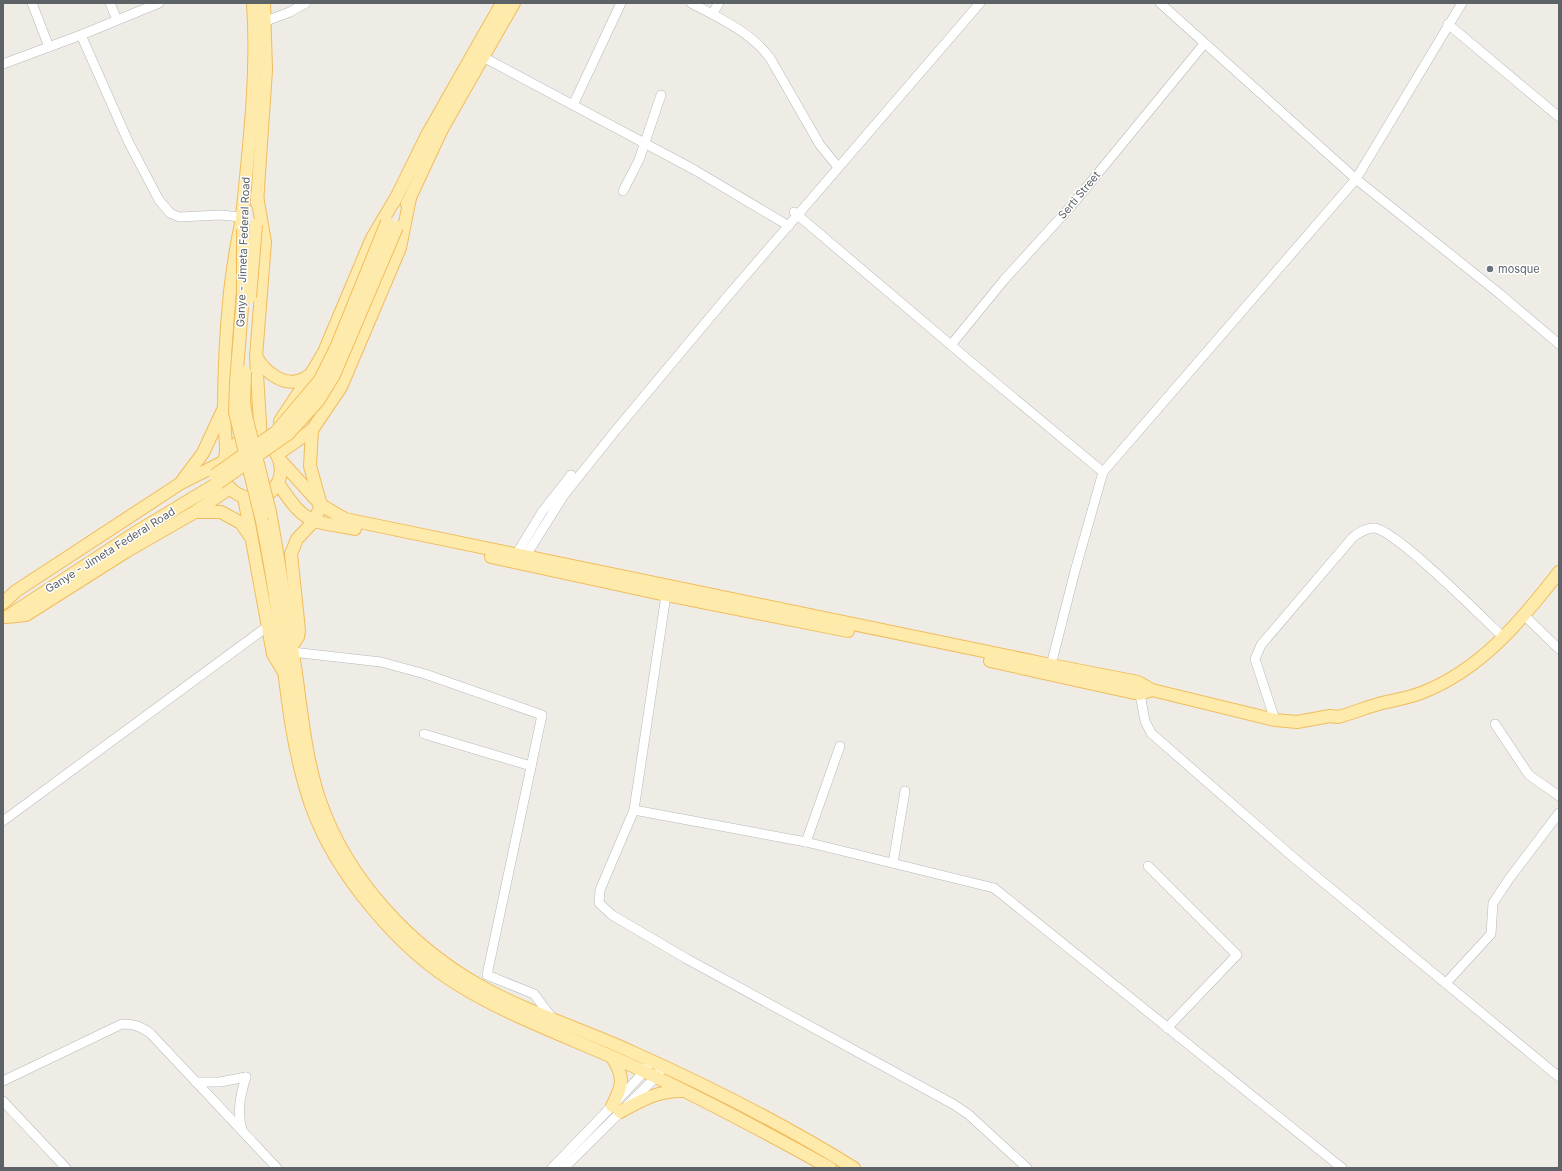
<svg xmlns="http://www.w3.org/2000/svg" width="1562" height="1171" viewBox="0 0 1562 1171" font-family="Inter,sans-serif">
  <style>
    .lines { fill: none; stroke-linecap: round; stroke-linejoin: round }
    .minor-casing { stroke: #b6b8bc; stroke-width: 10 }
    .major-casing { stroke: #f1bc5d; stroke-width: 14 }
    .minor { stroke: #fff; stroke-width: 9 }
    .major { stroke: #feebab; stroke-width: 12 }
    .major-bridge-casing { stroke: #f1bc5d; stroke-width: 14; stroke-linecap: butt }
    .major-bridge { stroke: #feebab; stroke-width: 12 }
    .worship-dot { fill: #6b7280; stroke: #fff; stroke-width: 1.5 }
    .labels { text-anchor: middle; dominant-baseline: central; stroke-width: 3; stroke-linejoin: round; paint-order: stroke }
    .street-label { font-size: 11px; fill: #5d6266; stroke: #fff }
    .worship-label { font-size: 11px; fill: #5b616d; stroke: #fff; text-anchor: start }
  </style>
  <rect width="100%" height="100%" fill="#efece5"/>
  <g class="lines">
    <g class="minor-casing">
      <g id="minor">
        <path d="M32 3 49 47"/>
        <path d="M110 3 117 20"/>
        <path d="M691 3C719 18 751 32 770 58L820 145 838 167"/>
        <path d="M1160 3 1356 179 1500 294 1559 344"/>
        <path d="M712 14 719 3"/>
        <path d="M266 21 290 12 306 3"/>
        <path d="M1448 24 1559 117"/>
        <path d="M81 35 128 141 159 200 170 213 179 217 220 215 242 217"/>
        <path d="M483 57 693 169 789 226"/>
        <path d="M3 64 81 35 159 3"/>
        <path d="M573 105 621 3"/>
        <path d="M623 191 639 160 661 95"/>
        <path d="M794 212 991 379 1103 472 1075 571 1051 665"/>
        <path d="M951 345 1004 280 1072 205 1204 44"/>
        <path d="M1103 472 1356 179 1462 3"/>
        <path d="M514 558 542 512 571 475"/>
        <path d="M523 560 564 495 616 430 727 297 980 3"/>
        <path d="M666 595 634 810 600 890 599 903 612 915 687 959 953 1104 968 1114 1027 1168"/>
        <path d="M1525 616 1559 649"/>
        <path d="M292 652 381 662 425 674 542 715 487 975 534 994 552 1018"/>
        <path d="M1139 689 1145 721 1151 733 1294 858 1559 1077"/>
        <path d="M1275 720 1255 659 1261 645 1353 537C1359 533 1367 527 1375 528 1398 532 1483 618 1504 638"/>
        <path d="M1495 724 1529 775 1559 796"/>
        <path d="M424 734 531 766"/>
        <path d="M634 810 806 842 994 888 1342 1168"/>
        <path d="M3 821 268 626"/>
        <path d="M806 842 840 746"/>
        <path d="M893 863 905 791"/>
        <path d="M1148 866 1237 955 1167 1028"/>
        <path d="M1446 983 1491 934 1493 903 1509 879 1559 813"/>
        <path d="M3 1081 122 1024C134 1024 140 1026 150 1033L277 1168"/>
        <path d="M196 1082H220L246 1077"/>
        <path d="M3 1101 66 1168"/>
        <path d="M242 1130C237 1111 240 1096 246 1077"/>
        <path d="M552 1168 612 1106 644 1072 651 1060"/>
        <path d="M564 1168 656 1077 663 1066"/>
      </g>
    </g>
    <g class="major-casing">
      <g id="major">
        <path d="M257 196 265 242 256 357 261 440"/>
        <path d="M394 202 427 135 502 3"/>
        <path d="M257 203 266 70 264 3"/>
        <path d="M407 204 442 129 514 3"/>
        <path d="M243 227 242 217C249 146 258 74 253 3"/>
        <path d="M257 358C264 370 281 385 297 381 302 380 307 377 311 374"/>
        <path d="M280 421 311 374 324 352 372 238 397 196"/>
        <path d="M226 454C230 450 234 445 239 442 264 427 291 461 277 484 272 493 263 499 252 498 241 498 228 490 224 479 220 469 225 462 226 452 226 438 224 424 224 410 224 371 226 331 230 292 233 267 236 244 242 220"/>
        <path d="M278 454 312 430 341 387 400 248 410 198"/>
        <path d="M281 461 321 505 345 519 1051 665 1138 682 1152 690 1275 720 1297 722 1330 716 1338 717C1353 713 1367 707 1382 703 1395 700 1408 698 1421 693 1481 670 1521 621 1559 572"/>
        <path d="M182 481 203 453 223 410"/>
        <path d="M278 483C287 496 298 515 315 521 327 525 342 526 355 529"/>
        <path d="M244 497 273 654 283 671"/>
        <path d="M195 512H221L241 523 250 536"/>
        <path d="M270 512C280 565 287 619 296 673 302 716 306 760 320 801 347 879 410 947 482 987 529 1013 582 1029 632 1052 708 1086 783 1124 854 1168"/>
        <path d="M262 521C270 562 277 602 281 643 287 697 293 753 311 805 335 873 399 950 462 987 517 1020 579 1041 637 1068 703 1099 767 1133 830 1168"/>
        <path d="M491 557 666 595 848 631"/>
        <path d="M3 603 16 591 181 483 223 462"/>
        <path d="M8 616 135 533 218 483"/>
        <path d="M6 617 26 615 127 551 195 512 230 488"/>
        <path d="M291 647 298 637 299 630 291 554 297 539 314 521 321 505 310 466 312 430"/>
        <path d="M990 661 1139 694 1152 690"/>
        <path d="M612 1057C625 1078 623 1085 612 1106"/>
        <path d="M620 1112C642 1100 657 1091 682 1091"/>
      </g>
    </g>
    <use href="#minor" class="minor"/>
    <use href="#major" class="major"/>
    <g class="major-bridge-casing">
      <g id="major-bridge">
        <path d="M243 229V295L236 383 235 412 262 521"/>
        <path d="M250 297 256 225"/>
        <path d="M245 372 244 402 246 416 270 512"/>
        <path d="M215 475 276 432 320 380 336 348 387 222"/>
        <path d="M218 483 288 434 318 401 334 375 397 227"/>
      </g>
    </g>
    <use href="#major-bridge" class="major-bridge"/>
  </g>
  <circle class="worship-dot" cx="1490" cy="269" r="4"/>
  <g class="labels">
    <g class="street-label">
      <text transform="translate(1079 195) rotate(-50)">Serti Street</text>
      <text transform="translate(243 252) rotate(-88)">Ganye - Jimeta Federal Road</text>
      <text transform="translate(110 550) rotate(-32)">Ganye - Jimeta Federal Road</text>
    </g>
    <g class="worship-label">
      <text x="1498" y="269">mosque</text>
    </g>
  </g>
  <rect width="1562" height="1171" fill="none" stroke="#5d6266" stroke-width="8"/>
</svg>
